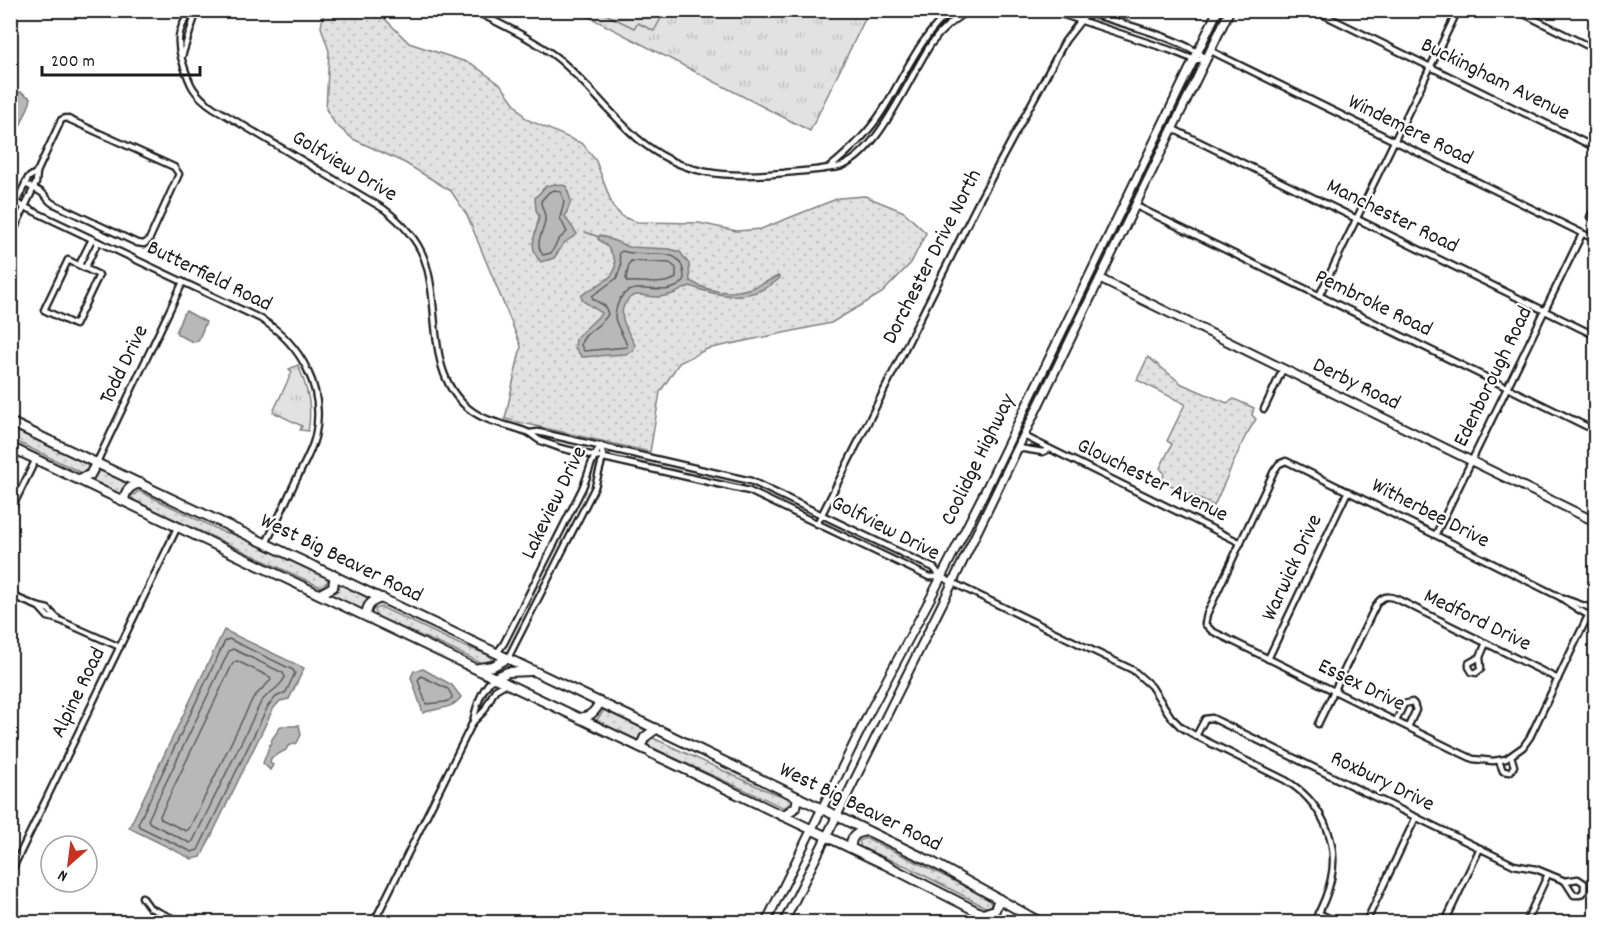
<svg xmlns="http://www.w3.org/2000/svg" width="1606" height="933" viewBox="0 0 1606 933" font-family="Dekko,sans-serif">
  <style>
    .grass { fill: url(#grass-dots); stroke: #7f7f7f; stroke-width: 1.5 }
    .park { fill: url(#park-tufts); stroke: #7f7f7f; stroke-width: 1.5 }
    .pitch { fill: #e2e2e2; stroke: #7f7f7f; stroke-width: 1.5 }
    .water { fill: #b8b8b8; stroke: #7a7a7a; stroke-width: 1.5 }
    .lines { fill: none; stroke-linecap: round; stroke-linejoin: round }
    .shore { stroke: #5a5a5a; stroke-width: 1.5 }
    .stream { stroke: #7a7a7a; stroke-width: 1.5 }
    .street-casing { stroke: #1c1c1c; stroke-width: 9 }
    .secondary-casing { stroke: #1c1c1c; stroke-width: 11 }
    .primary-casing { stroke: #1c1c1c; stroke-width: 12 }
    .street { stroke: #fff; stroke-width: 4.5 }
    .secondary { stroke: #fff; stroke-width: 7 }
    .primary { stroke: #fff; stroke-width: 8 }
    .labels { text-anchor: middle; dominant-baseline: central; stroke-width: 4.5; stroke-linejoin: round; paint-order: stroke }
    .street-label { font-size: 22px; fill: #1c1c1c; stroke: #fff }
  </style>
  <defs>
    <pattern id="grass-dots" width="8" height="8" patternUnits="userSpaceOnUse" patternTransform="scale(1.5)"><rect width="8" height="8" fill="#e2e2e2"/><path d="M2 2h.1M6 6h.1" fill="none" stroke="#c1c1c1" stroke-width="1.8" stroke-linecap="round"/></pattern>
    <pattern id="park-tufts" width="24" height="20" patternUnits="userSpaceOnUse" patternTransform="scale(1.5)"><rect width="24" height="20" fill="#e2e2e2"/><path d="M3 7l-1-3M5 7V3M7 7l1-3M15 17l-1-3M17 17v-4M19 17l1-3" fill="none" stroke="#c1c1c1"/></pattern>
  </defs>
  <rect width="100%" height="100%" fill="#fff"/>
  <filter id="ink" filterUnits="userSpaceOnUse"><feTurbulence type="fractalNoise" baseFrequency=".0167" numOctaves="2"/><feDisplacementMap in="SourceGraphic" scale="12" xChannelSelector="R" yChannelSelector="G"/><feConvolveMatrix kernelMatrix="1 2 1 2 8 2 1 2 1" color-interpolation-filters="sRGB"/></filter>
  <g filter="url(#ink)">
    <g class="grass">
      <path d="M324 11H377L409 43 472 64 501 85 526 119 583 144 596 161 613 207 623 217 637 222 699 223 737 231 761 229 839 198 865 196 904 212 926 233 911 263 882 293 831 323 707 349 679 363 660 392 650 452 505 419 521 346 467 215 451 191 405 163 353 139 335 124 326 109 329 51 321 27Z"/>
      <path d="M1198 65 1200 68 1080 314 1076 312 1195 66Z"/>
      <path d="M1073 321 1052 372 993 492 992 491 1008 458 1018 432Z"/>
      <path d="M1148 357 1182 384 1227 403 1234 399 1254 408 1252 415 1256 419 1245 437 1214 506 1162 481 1164 473 1160 468 1172 444 1167 441 1185 404 1137 380Z"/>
      <path d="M10 427 86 463 88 468 82 473 11 439Z"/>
      <path d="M100 469 129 483 121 495 93 481Z"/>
      <path d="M139 491 223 532 241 536 326 576 328 581 321 587 135 501 131 496Z"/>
      <path d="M339 583 370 598 364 608 362 610 331 594Z"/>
      <path d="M381 607 461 645 489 655 492 660 486 664 481 663C446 646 411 632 376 616L375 609Z"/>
      <path d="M604 710 646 730V731L638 741 596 721Z"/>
      <path d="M651 737 763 789 788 798 790 803 784 808C738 786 692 767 647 745L648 739Z"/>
      <path d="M866 838C907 858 949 877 989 900L991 904 990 907H985L906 866 861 848 859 841Z"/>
    </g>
    <g class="park">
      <path d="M589 10 869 11 810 131 587 16Z"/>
      <path d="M298 365C307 387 313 407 308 431L300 430 302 426 273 412 292 372 289 369Z"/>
    </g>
    <path class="pitch" d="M599 11 665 10V11L654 31 638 23 634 28Z"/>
    <g class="water">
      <path d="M21 92 31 98 30 103 11 147V107L17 93Z"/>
      <path d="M555 184 566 186 571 201 565 217 577 234 564 243 554 258 541 262C526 247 537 233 539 216L536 210 535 198 546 186Z"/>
      <path d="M600 235 629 247 669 249 680 252 689 264 690 281C722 300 748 292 778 276L780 278C753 302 721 298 690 286 679 291 670 297 657 297 648 297 641 293 632 296 613 310 626 328 635 345L633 351 626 354 582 357 575 348 576 338 602 313 583 301 581 296C593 284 624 280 613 256 609 248 606 244 598 239Z"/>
      <path d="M186 311 206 322 198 341 193 342 178 335 176 332 183 314Z"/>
      <path d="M224 630 304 668 289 699 280 701 273 709 201 857 192 859 129 828Z"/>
      <path d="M423 669 452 685 461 697C451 711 437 707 423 713L411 677 414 671Z"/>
      <path d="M299 725 301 735 297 743 288 746 286 750 271 758 270 763 273 765 270 770 263 763 272 739 281 726H295Z"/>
    </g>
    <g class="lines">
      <g class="shore">
        <path d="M555 190 561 192 564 202 560 218 567 232 559 239 551 253 543 255C532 241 547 230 545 216 544 210 541 207 541 201L549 192Z"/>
        <path d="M622 251C648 260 685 240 684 281 664 302 634 276 620 299 617 305 615 311 615 317 616 328 626 337 627 347L584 351 581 345C583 331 602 327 608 314L605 306 593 299 592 296 617 278 621 265 619 253Z"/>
        <path d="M631 261 670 263 676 268V278C661 287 644 280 627 282L626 279 629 264Z"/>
        <path d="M229 639 293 670 295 673 286 692 276 697 268 706 198 850 192 852 140 827 138 824 225 641Z"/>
        <path d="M233 649 283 673 285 677C279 690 270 690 261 702L193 841 190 843 150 823 148 820 229 651Z"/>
        <path d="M237 661 270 677 271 680 253 698 189 829 186 831 161 819 160 816 233 663Z"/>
        <path d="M421 676 448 689 452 696V699L445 702 426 704 418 680Z"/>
      </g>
      <path class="stream" d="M585 232 599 237"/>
      <g class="street-casing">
        <g id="street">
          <path d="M177 10 187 17"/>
          <path d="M473 10C502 25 534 39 560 60 588 84 610 114 637 138 683 177 727 178 784 173 799 171 814 171 829 168 872 171 910 74 931 44 941 30 954 19 969 10"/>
          <path d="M1049 10 1170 50 1195 60 1207 59"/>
          <path d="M1080 10C1114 22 1181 37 1207 59"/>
          <path d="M1314 10 1596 148"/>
          <path d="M1516 10 1596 50"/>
          <path d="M195 14 187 17C178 31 177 41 181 57 189 82 191 93 214 108L384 209C401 222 416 237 424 258 442 306 424 372 468 408 486 423 507 424 527 432 532 434 535 438 539 440 545 443 553 445 560 448L749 491 929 577H941"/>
          <path d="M1211 51 1596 240"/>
          <path d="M182 56 197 10"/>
          <path d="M1173 129 1596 336"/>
          <path d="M829 168C850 151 869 132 883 110 905 75 919 37 952 10"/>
          <path d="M10 200 261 319C301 344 326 389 315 437 311 453 303 466 296 480 286 501 277 522 266 543"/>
          <path d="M1136 206 1596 431"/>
          <path d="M10 215 28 178 37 172"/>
          <path d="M1590 217 1596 207"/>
          <path d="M10 233 14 230 36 183 37 172 59 125 61 120 66 118 174 167 179 174 149 240 144 244 137 243 52 203C47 200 47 196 42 193 37 189 31 187 25 184"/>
          <path d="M68 260 99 275 75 325 44 310Z"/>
          <path d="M79 265 92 239"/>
          <path d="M85 268 98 242"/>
          <path d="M1319 296 1458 10"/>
          <path d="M1264 409 1283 369"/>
          <path d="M530 433 538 432 751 481 914 559 934 568 941 577 1133 670 1151 686 1171 717 1181 727 1196 736 1285 780C1319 800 1340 839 1331 879 1328 894 1321 909 1314 922"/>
          <path d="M1024 436 1241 543"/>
          <path d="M1018 448 1043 452 1049 449"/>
          <path d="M97 462 183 282"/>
          <path d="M10 512 36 459"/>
          <path d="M817 524 979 201 1065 41 1089 10"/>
          <path d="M1436 534 1582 234"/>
          <path d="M10 595 39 607 48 609 59 620"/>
          <path d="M1565 599 1596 610"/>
          <path d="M39 607 48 617 59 620 120 647"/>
          <path d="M1592 609 1586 620 1530 737 1523 747 1506 759 1493 761 1473 759 1454 750 1212 631 1205 624 1207 614 1274 471 1279 464 1286 461 1560 597C1571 605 1583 613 1596 619"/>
          <path d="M497 653 504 643C530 592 555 542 581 491 589 476 590 459 601 446"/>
          <path d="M1480 657 1469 663V667L1472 672 1476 673 1481 669 1480 657 1486 643"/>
          <path d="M508 658 595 487 603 457 601 446"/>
          <path d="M1268 659 1348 491"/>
          <path d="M1396 721 1404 704 1412 702 1414 704 1416 710 1408 727"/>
          <path d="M473 722 484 711 495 690 505 684"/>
          <path d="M1318 724 1376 605C1382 596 1387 595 1397 599L1558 679"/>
          <path d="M1196 736 1205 719 1212 718 1514 865 1536 869 1565 881 1574 895H1580L1584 891V883L1578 879 1565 881"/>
          <path d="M1499 761 1503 771 1510 772 1514 766 1511 756"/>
          <path d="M10 874 178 526"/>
          <path d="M142 897 150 908 181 922"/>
          <path d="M1318 913 1338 922"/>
          <path d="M374 922 473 722C476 707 481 688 494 678"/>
          <path d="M1366 922 1416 817"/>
          <path d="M1445 922 1480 848"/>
          <path d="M1526 922 1548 874"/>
        </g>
      </g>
      <g class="secondary-casing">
        <g id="secondary">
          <path d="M1100 279 1596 522"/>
          <path d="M766 922 869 713 930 599 987 487 1218 10"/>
          <path d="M784 922 947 594 1230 10"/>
        </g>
      </g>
      <g class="primary-casing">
        <g id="primary">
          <path d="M10 422 656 729"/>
          <path d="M10 447 646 750"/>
          <path d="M79 479 90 475 97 462"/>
          <path d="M124 501C125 490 130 486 141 483"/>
          <path d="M320 594 333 587 335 575"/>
          <path d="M366 616C367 605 371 601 382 598"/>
          <path d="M479 668 493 666 508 658"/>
          <path d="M494 678 508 672 531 671"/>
          <path d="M579 718C590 717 595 712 600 702"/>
          <path d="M661 731 932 862 1040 922"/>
          <path d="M640 747 645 737 656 729"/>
          <path d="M651 753 884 864 998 922"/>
          <path d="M783 816 796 807 798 797"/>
          <path d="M851 848C850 837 856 832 867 831"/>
          <path d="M983 914 995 910 999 899"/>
          <path d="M1013 922 1018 917 1026 916"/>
        </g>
      </g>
      <use href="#street" class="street"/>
      <use href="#secondary" class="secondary"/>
      <use href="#primary" class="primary"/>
    </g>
  </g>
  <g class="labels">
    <g class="street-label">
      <text transform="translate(1495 80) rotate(26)">Buckingham Avenue</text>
      <text transform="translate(1410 131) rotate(26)">Windemere Road</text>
      <text transform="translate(344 167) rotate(31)">Golfview Drive</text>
      <text transform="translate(1392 217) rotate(26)">Manchester Road</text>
      <text transform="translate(933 257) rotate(-63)">Dorchester Drive North</text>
      <text transform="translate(209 277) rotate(26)">Butterfield Road</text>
      <text transform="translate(1373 304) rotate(26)">Pembroke Road</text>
      <text transform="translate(125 365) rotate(-64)">Todd Drive</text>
      <text transform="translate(1494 377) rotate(-64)">Edenborough Road</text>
      <text transform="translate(1356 385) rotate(26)">Derby Road</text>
      <text transform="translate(979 460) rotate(-64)">Coolidge Highway</text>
      <text transform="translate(1152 481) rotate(26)">Glouchester Avenue</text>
      <text transform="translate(555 503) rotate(-64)">Lakeview Drive</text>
      <text transform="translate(1430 514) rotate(27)">Witherbee Drive</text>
      <text transform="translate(885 529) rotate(27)">Golfview Drive</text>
      <text transform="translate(341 559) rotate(26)">West Big Beaver Road</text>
      <text transform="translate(1293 568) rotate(-65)">Warwick Drive</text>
      <text transform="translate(1477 621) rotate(26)">Medford Drive</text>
      <text transform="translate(1361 686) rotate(26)">Essex Drive</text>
      <text transform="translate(79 693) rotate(-64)">Alpine Road</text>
      <text transform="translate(1382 782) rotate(26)">Roxbury Drive</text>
      <text transform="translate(860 808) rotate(26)">West Big Beaver Road</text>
    </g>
  </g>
  <rect width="1606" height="933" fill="none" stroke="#fff" stroke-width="36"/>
  <rect x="18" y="18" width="1570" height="897" fill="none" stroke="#1c1c1c" stroke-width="2" filter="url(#ink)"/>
  <g transform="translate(69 864) rotate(208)"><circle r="28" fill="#ffffff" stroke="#a4a4a4" stroke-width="1.5"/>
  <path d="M0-4.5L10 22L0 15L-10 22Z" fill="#c8321e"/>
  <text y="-9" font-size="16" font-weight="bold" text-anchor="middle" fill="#1c1c1c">N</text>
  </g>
  <path d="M42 66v9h158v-9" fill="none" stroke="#1c1c1c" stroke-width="3"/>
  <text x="51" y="66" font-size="18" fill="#1c1c1c" stroke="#ffffff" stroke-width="4.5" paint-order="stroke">200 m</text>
</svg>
